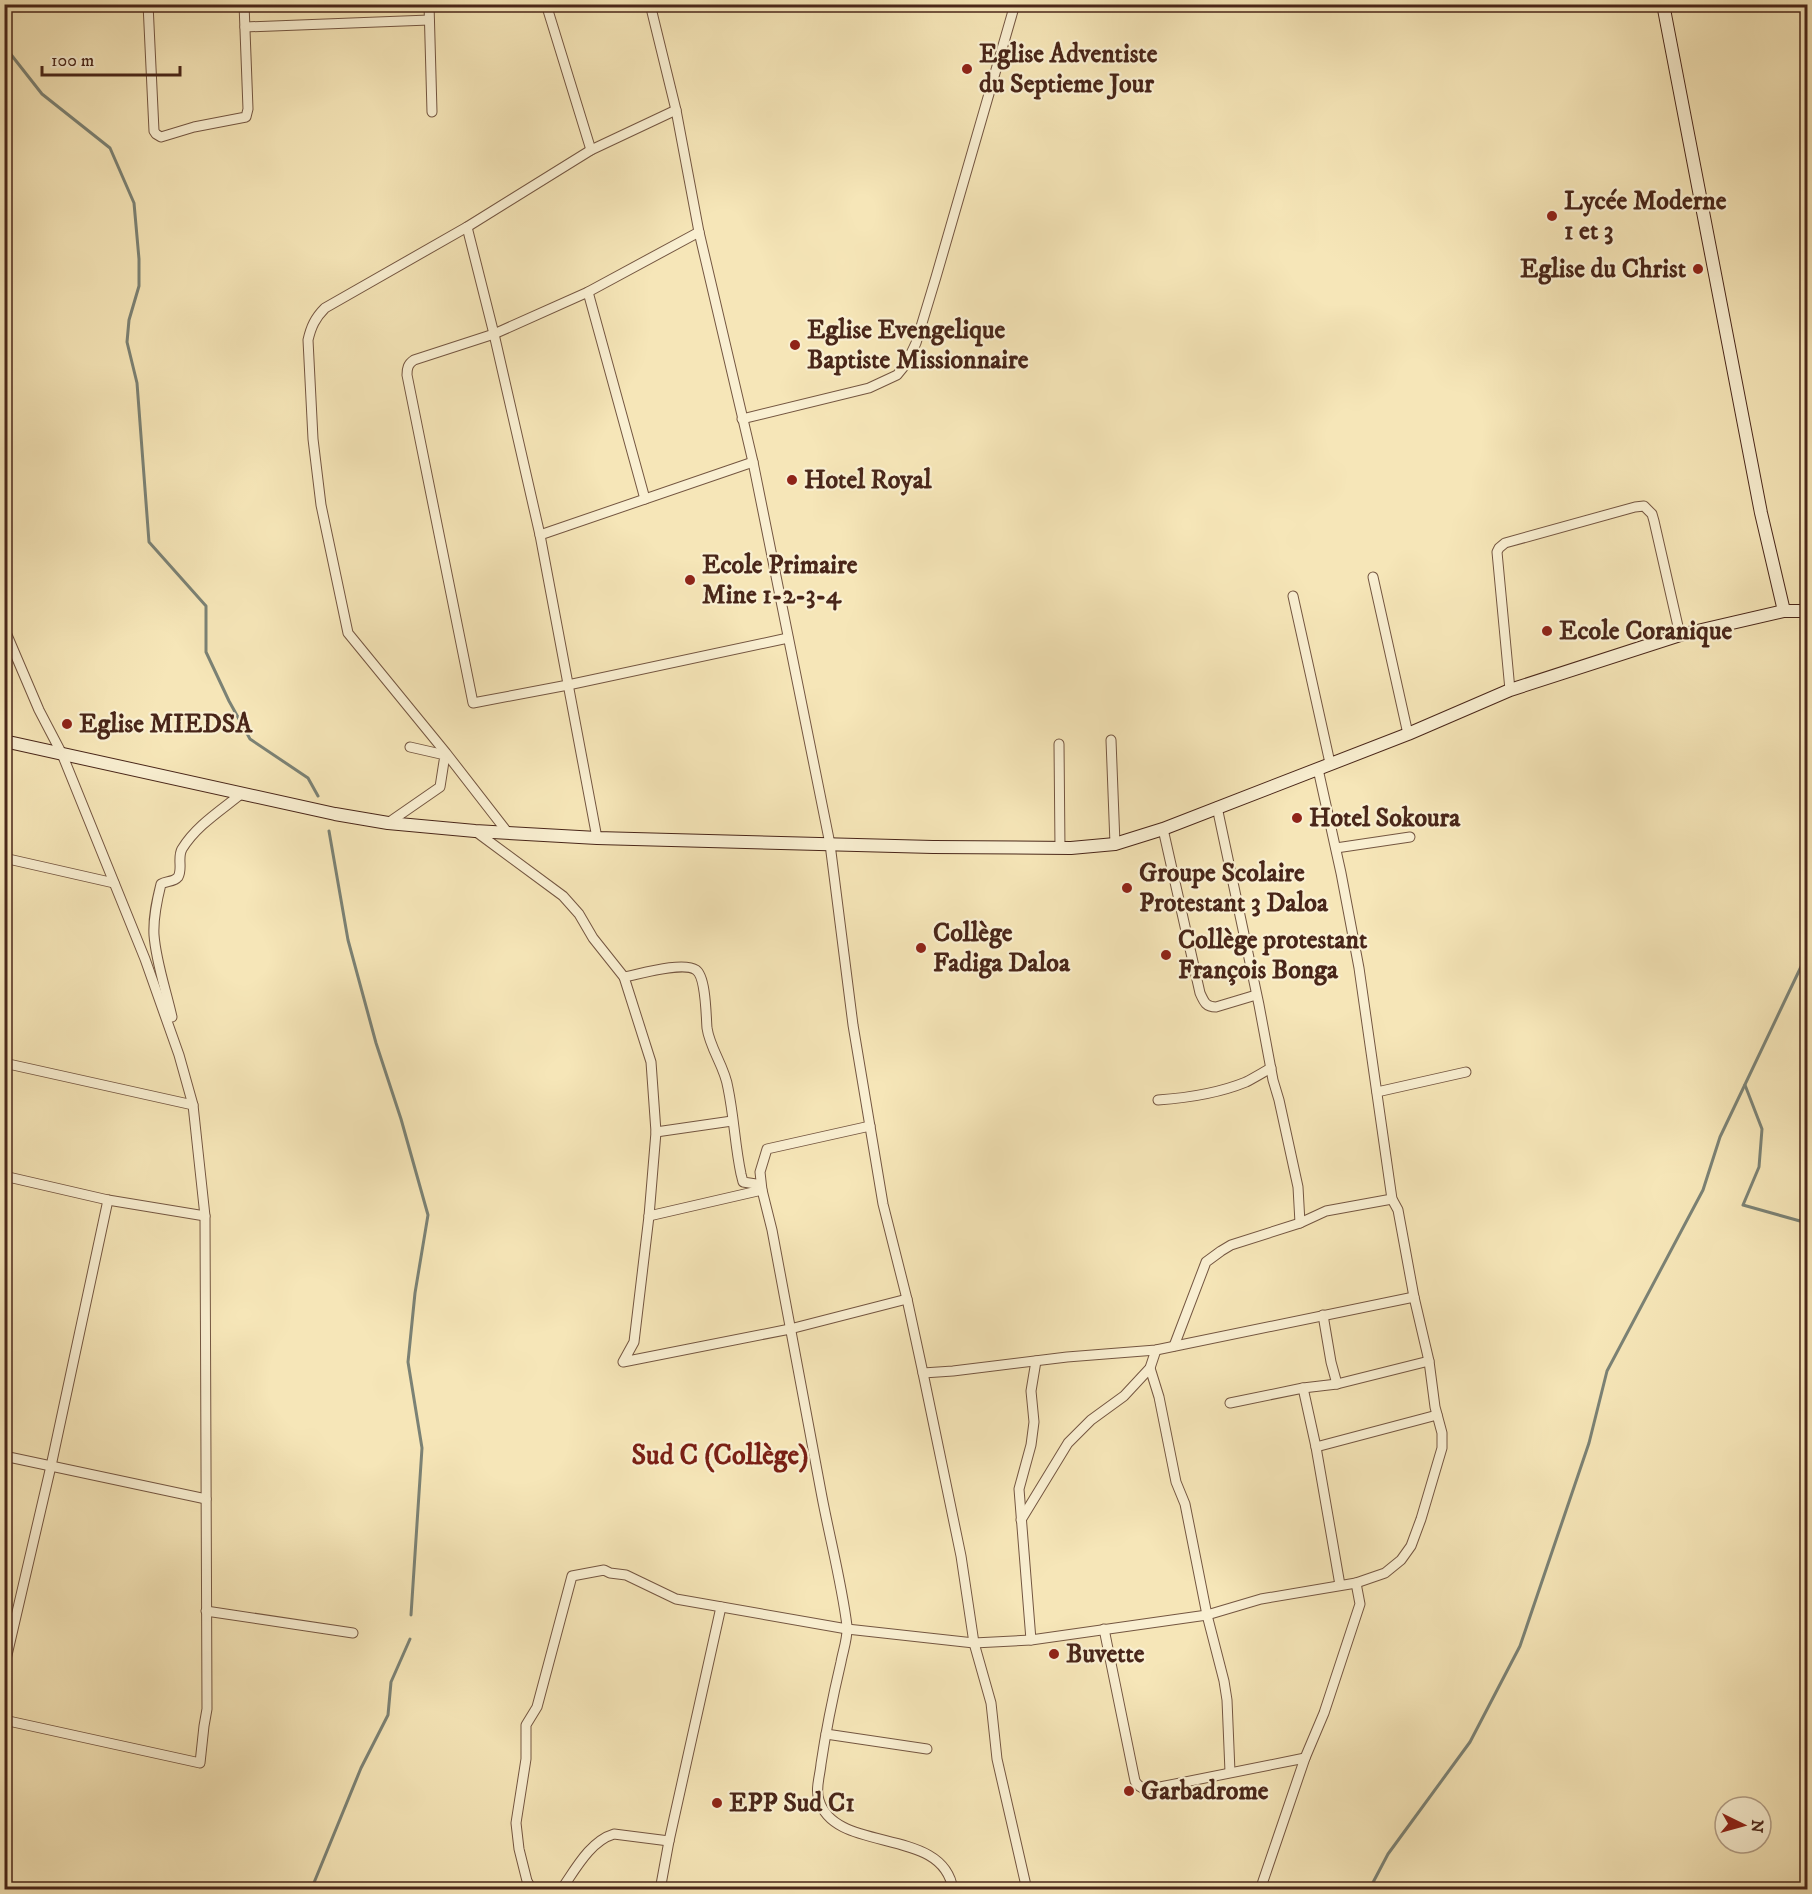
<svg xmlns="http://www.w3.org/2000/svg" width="1812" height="1894" viewBox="0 0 1812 1894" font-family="'IM FELL DW Pica',serif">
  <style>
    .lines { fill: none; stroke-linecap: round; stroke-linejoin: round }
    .stream { stroke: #7b8275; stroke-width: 3 }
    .street-casing { stroke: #745641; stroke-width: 11 }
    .secondary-casing { stroke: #492619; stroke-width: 14 }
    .street { stroke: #f9efd1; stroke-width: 9 }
    .secondary { stroke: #f9efd1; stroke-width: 12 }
    .poi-dot { fill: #8f2418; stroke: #f9efd1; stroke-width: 2 }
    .labels { text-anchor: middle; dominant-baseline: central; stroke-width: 4.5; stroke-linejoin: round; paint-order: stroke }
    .poi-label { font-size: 26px; font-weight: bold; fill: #492619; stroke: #f9efd1; text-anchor: start }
    .quarter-label { font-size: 28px; font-weight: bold; fill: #7a1f14; stroke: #f9efd1 }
  </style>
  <rect width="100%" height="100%" fill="#f6e6b8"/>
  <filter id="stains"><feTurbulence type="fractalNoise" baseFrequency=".00333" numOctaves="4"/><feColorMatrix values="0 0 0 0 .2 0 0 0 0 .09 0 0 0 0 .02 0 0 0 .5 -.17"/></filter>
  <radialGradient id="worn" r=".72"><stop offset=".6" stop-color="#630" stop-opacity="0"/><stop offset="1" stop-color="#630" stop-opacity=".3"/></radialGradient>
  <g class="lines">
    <g class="stream">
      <path d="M4 30 9 52 42 94 110 148 134 203 139 259V286L129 320 127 342 137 383 149 542 206 606V652L229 701 250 739 308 778 318 796"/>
      <path d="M329 831 348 940 376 1043 401 1119 428 1215 415 1293 408 1362 422 1448 411 1615"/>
      <path d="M1745 1085 1762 1129 1759 1167 1743 1205 1800 1221 1808 1207"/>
      <path d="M311 1890 361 1768 388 1715 391 1682 410 1639"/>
      <path d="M1369 1890 1388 1854 1470 1742 1520 1646 1589 1443 1607 1371 1703 1190 1720 1137 1808 952"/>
    </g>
    <g class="street-casing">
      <g id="street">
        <path d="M148 4 154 131 156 134 161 137 194 127 246 117 248 109 244 4"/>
        <path d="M429 4 432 112"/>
        <path d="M546 4 591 150"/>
        <path d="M650 4 676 110 699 232 753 462 830 844 853 1025 883 1204 907 1299 923 1373 961 1556 974 1643 991 1703 997 1759 1027 1890"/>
        <path d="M245 27 429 20"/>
        <path d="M467 227 494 334 540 535 597 838"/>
        <path d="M699 232 588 292 494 334 414 360C408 364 407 368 407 375L473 703 568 685 788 638"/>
        <path d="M588 292 645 499"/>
        <path d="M742 419 869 388 897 375 906 364 916 343 936 277 1015 4"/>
        <path d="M540 535 753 462"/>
        <path d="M1373 577 1408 734"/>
        <path d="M1293 596 1330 763"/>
        <path d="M4 628 39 710 62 754 145 959 179 1055 193 1105 205 1216 207 1709 204 1726 200 1763 4 1720"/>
        <path d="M1510 690 1497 552 1499 548 1505 543 1635 507 1644 506 1652 514 1654 521 1680 635"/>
        <path d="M1111 740 1115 844"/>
        <path d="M1059 744 1060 848"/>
        <path d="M1217 807 1259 1005 1273 1080 1279 1100 1298 1187 1300 1223"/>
        <path d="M388 823 440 787 445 755 410 747"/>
        <path d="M1163 829 1200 993C1204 1002 1206 1007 1216 1007L1256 995"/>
        <path d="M475 831 563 896 579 914 593 938 624 977 651 1062 656 1132 649 1216 634 1342 623 1362 790 1329 907 1299"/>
        <path d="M508 833 446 753 348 633 321 505 313 439 308 340C311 327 315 318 325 308L467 227 591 150 676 110"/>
        <path d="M1336 848 1410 837"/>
        <path d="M4 858 114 883"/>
        <path d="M624 977C640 974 683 961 696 970 706 977 706 1016 707 1028 710 1049 725 1067 728 1088 734 1117 735 1146 741 1174L743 1182 756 1184 762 1190 772 1230C788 1319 805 1408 822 1497 830 1539 842 1585 847 1626 848 1637 843 1651 841 1662 833 1696 826 1730 821 1764 820 1776 815 1789 819 1800 835 1855 944 1825 953 1890"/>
        <path d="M172 1017C166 990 156 962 154 935 153 917 157 900 161 884 166 881 174 882 178 877 183 869 177 858 182 849 196 826 220 811 241 794"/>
        <path d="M4 1063 193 1105"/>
        <path d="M1377 1092 1466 1072"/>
        <path d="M1158 1100C1187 1098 1219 1093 1246 1082 1254 1078 1262 1073 1271 1068"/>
        <path d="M656 1132 732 1121"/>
        <path d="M4 1176 108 1200 205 1216"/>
        <path d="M649 1216 762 1190 760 1172 767 1149 870 1126"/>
        <path d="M1323 1315 1331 1362 1337 1384 1429 1361"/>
        <path d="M1174 1346 1206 1262 1221 1251 1231 1245 1300 1223 1326 1211 1392 1199"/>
        <path d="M1150 1368 1159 1397 1176 1482 1185 1504 1207 1615 1224 1681 1227 1700 1230 1772"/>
        <path d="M923 1373 953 1371 1067 1357 1156 1350 1414 1297"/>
        <path d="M1303 1388 1316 1447"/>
        <path d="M1230 1403 1303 1388 1337 1384"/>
        <path d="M4 1456 206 1499"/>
        <path d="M1021 1520 1068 1443 1091 1420 1124 1396 1150 1368 1156 1350"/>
        <path d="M1340 1585 1316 1447 1437 1415"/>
        <path d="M206 1611 353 1633"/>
        <path d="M1104 1629 1135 1781C1142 1792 1149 1789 1160 1787L1305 1758"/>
        <path d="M1031 1640 1019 1489 1031 1445 1034 1422 1031 1391 1036 1361"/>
        <path d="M4 1668 51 1466 108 1200"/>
        <path d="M826 1734 927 1749"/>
        <path d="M532 1890 527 1881 519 1849 516 1823 526 1759V1725L537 1707 572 1576 604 1570 610 1573 626 1575 676 1599 847 1629 974 1643 1031 1640 1207 1615 1261 1599 1356 1583 1385 1573 1401 1560 1411 1546 1421 1519 1442 1448V1433L1435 1407 1429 1361 1414 1297 1398 1210 1392 1199 1359 968 1341 873 1318 769"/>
        <path d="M561 1890C575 1870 590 1841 614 1834L669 1841"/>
        <path d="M660 1890 669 1841 721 1607"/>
        <path d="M1260 1890 1305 1758 1324 1713 1360 1604 1356 1583"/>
      </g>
    </g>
    <g class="secondary-casing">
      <g id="secondary">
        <path d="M1663 4 1761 513 1784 611"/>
        <path d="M4 741 335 814 388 823 475 831 597 838 933 847 1071 848 1115 844 1163 829 1408 734 1510 690 1680 635 1784 611H1808"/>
      </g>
    </g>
    <use href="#street" class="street"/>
    <use href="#secondary" class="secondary"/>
  </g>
  <g class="poi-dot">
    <circle cx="967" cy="69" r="6"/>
    <circle cx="1552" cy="216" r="6"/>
    <circle cx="1698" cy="269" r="6"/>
    <circle cx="795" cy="345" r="6"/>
    <circle cx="792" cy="480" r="6"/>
    <circle cx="690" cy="580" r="6"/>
    <circle cx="1547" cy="631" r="6"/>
    <circle cx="67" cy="724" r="6"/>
    <circle cx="1297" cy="818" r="6"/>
    <circle cx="1127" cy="888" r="6"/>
    <circle cx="921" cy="948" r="6"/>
    <circle cx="1166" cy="955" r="6"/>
    <circle cx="1054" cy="1654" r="6"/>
    <circle cx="1129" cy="1791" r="6"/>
    <circle cx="717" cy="1803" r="6"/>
  </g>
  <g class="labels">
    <g class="poi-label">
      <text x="979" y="54">Eglise Adventiste<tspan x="979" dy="30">du Septieme Jour</tspan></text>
      <text x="1564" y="201">Lycée Moderne<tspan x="1564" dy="30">1 et 3</tspan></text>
      <text x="1686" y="269" text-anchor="end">Eglise du Christ</text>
      <text x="807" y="330">Eglise Evengelique<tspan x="807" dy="30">Baptiste Missionnaire</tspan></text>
      <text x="804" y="480">Hotel Royal</text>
      <text x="702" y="565">Ecole Primaire<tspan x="702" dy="30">Mine 1-2-3-4</tspan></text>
      <text x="1559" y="631">Ecole Coranique</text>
      <text x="79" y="724">Eglise MIEDSA</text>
      <text x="1309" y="818">Hotel Sokoura</text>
      <text x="1139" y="873">Groupe Scolaire<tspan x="1139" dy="30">Protestant 3 Daloa</tspan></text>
      <text x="933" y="933">Collège<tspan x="933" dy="30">Fadiga Daloa</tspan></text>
      <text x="1178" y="940">Collège protestant<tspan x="1178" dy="30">François Bonga</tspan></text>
      <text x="1066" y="1654">Buvette</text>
      <text x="1141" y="1791">Garbadrome</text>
      <text x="729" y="1803">EPP Sud C1</text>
    </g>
    <g class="quarter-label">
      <text x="720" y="1455">Sud C (Collège)</text>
    </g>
  </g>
  <rect width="1812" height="1894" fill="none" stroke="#f6e6b8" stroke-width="24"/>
  <rect x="6" y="6" width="1800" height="1882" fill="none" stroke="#492619" stroke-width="3"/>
  <rect x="12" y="12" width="1788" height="1870" fill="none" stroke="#492619" stroke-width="1.5"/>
  <g transform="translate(1743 1825) rotate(95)"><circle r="28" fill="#f9efd1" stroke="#b39f87" stroke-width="1.5"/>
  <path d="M0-4.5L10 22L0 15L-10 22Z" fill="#8f2418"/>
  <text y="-9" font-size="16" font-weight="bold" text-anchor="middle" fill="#492619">N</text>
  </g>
  <path d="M42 66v9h138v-9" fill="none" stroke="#492619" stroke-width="3"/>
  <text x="51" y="66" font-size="18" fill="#492619" stroke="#f9efd1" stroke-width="4.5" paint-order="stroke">100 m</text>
  <rect width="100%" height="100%" filter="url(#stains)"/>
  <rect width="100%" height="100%" fill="url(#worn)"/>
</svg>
